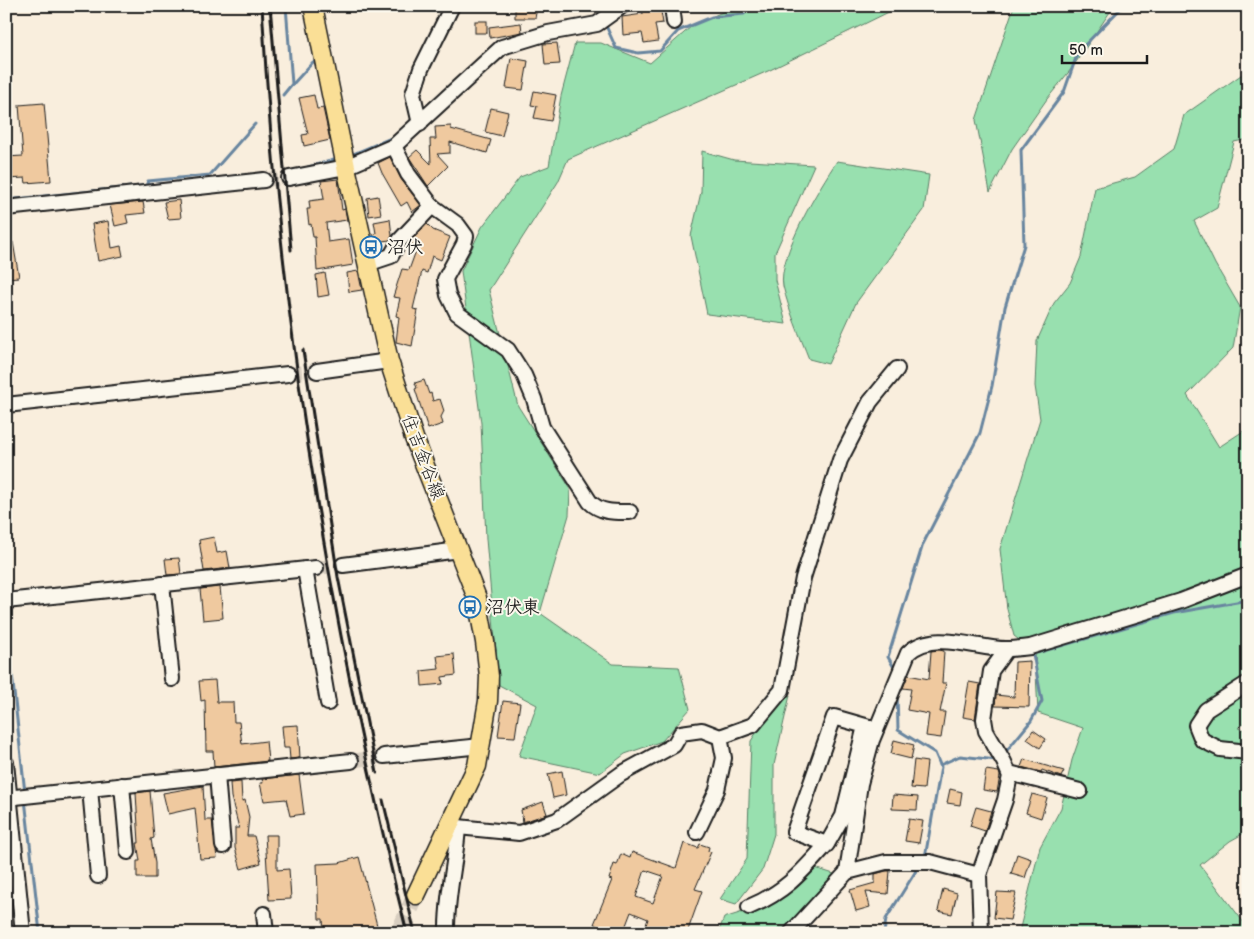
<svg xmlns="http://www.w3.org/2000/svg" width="1254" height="939" viewBox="0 0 1254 939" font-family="'Balsamiq Sans','Klee One',sans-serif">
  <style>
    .green { fill: #98e0af; stroke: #5a7e66 }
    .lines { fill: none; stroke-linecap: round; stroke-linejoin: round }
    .stream { stroke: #68859f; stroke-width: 3 }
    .building { fill: #efc99f; stroke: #1c1c1c; fill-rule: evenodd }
    .minor-tunnel { stroke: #d8cec0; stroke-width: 14; stroke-dasharray: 14 7; stroke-linecap: butt }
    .major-tunnel { stroke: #d8cec0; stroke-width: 18; stroke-dasharray: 18 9; stroke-linecap: butt }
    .minor-casing { stroke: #1c1c1c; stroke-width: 18 }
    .major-casing { stroke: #1c1c1c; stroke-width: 21 }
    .minor { stroke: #fbf7ec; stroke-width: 14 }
    .major { stroke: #fadf96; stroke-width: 18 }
    .rail { stroke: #1c1c1c; stroke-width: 3 }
    .labels { text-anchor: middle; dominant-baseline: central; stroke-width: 4; stroke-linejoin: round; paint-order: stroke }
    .poi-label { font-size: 18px; font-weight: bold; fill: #1c1c1c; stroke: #fbf7ec; text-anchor: start }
    .street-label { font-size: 18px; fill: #1c1c1c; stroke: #fbf7ec }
  </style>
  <rect width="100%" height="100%" fill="#f9eedd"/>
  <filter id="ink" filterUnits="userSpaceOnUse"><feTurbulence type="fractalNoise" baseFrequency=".02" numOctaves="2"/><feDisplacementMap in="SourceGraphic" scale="10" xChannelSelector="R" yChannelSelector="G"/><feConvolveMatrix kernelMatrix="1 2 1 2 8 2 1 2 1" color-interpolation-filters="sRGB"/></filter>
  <g filter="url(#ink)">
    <g class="green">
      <path d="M736 6H901L768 71 568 159 558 182 489 290 518 406 570 488 569 515 540 613 613 664 679 667 690 709 662 741 625 754 600 773 519 756 537 705 499 685 486 539 481 423 461 271 482 227 520 177 549 166 561 96 575 43H601L650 63 693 25Z"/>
      <path d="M1014 6H1114L1072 68 1047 99 1012 149 990 192 976 120Z"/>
      <path d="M1248 74V139L1234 142 1217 208 1194 221 1215 264 1240 307 1233 348 1187 395 1219 447 1248 428V721L1238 728 1248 731V831L1230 841 1200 865 1248 928V933H1022L1020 928 1040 847 1061 808 1072 760 1083 728 1038 713 1035 652 1014 636 1007 609 1000 549 1040 419 1035 386 1037 341 1054 303 1070 283 1081 257 1095 188 1135 177 1174 149 1184 115 1241 75Z"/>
      <path d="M702 151 734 160 814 165 775 253V280L786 324 707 314 691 236 701 192Z"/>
      <path d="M837 161 929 175 924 210 856 303 828 364 809 359C800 336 789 311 783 286 777 257 820 186 837 161Z"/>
      <path d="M790 695 774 765V834L763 869 736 904 720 899 747 859 751 741 776 702Z"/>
      <path d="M815 868 837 875 811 901 785 933H718L724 918 768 904Z"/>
    </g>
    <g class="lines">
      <g class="stream">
        <path d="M607 28 616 48 638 53 660 51 678 31 712 17 744 14 748 6"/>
        <path d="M293 84 313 62"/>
        <path d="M283 95 292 84 286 6"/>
        <path d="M349 156 396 136"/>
        <path d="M308 167 338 159"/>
        <path d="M146 186 148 181 210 175 255 124"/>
        <path d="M6 200 264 173"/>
        <path d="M6 619 25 793"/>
        <path d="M896 671 888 657 923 544 980 433 992 386 1005 307 1024 245 1021 150 1064 92 1078 52 1123 6"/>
        <path d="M897 692 898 730 935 753 941 767 926 852 923 859"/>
        <path d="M1003 755 1031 721 1042 701 1033 654 1174 613 1248 600"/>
        <path d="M940 765 960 756 997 760"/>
        <path d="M25 799 40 933"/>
        <path d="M884 933 886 919 919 866"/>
      </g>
    </g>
    <g class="building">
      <path d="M515 6 537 8 535 18H515Z"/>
      <path d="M642 6H660L663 23 655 24 658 41 644 43 642 33 623 35 622 17 643 14Z"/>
      <rect x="475" y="21" width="12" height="12"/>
      <path d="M521 23 522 32 490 38 489 27Z"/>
      <path d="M557 43 560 64 545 65 543 44Z"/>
      <path d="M511 58 528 61 523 90 506 88Z"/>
      <path d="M534 91 556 95 551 121 534 118 537 106 531 105Z"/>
      <path d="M314 95 317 109 323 108 330 140 304 146 302 135 308 134 299 98Z"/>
      <path d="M44 103 51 181 26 183 25 178 6 179V157L23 156 19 105Z"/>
      <path d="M491 108 508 112 502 136 485 132Z"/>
      <path d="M451 126V129L491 140 487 153 450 142V153L437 154 448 166 428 186 409 157 417 150 431 164 430 139H436L435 127Z"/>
      <path d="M390 157 401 179 421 205 412 212 407 202 401 206 382 173 378 163Z"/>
      <path d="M338 179 342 210 345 209 347 220 326 223 328 242 349 239 353 265 317 271 315 237H313L311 224 309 225 307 209H310L309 201 324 199 321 181Z"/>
      <path d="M378 196 381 214 369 216 367 198Z"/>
      <path d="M179 200 181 218 168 219 164 202Z"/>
      <path d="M143 202 145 213 126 215 128 223 115 226 110 205Z"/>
      <path d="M390 219 392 236 390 240 374 242 373 234 376 233 374 222Z"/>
      <path d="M108 221 112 248 121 246 123 256 98 261 92 224Z"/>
      <path d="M427 224 433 230 450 237 441 260 432 256 427 273 422 271 413 309 418 310 412 346 396 342 399 317 396 316 400 298 393 297 402 269 409 270 417 248 410 242Z"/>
      <path d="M6 242H13L19 277 6 278Z"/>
      <path d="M358 271 362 290 349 292 347 273Z"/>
      <path d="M325 273 329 295 318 297 316 275Z"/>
      <path d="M424 380 429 394 431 393 433 401 440 399 444 411 441 417 443 424 428 429 415 389 417 388 415 383Z"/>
      <path d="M214 537 217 553 227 551 230 568 204 571 199 540Z"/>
      <path d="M179 558 181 574 167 575 165 559Z"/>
      <path d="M220 587 223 618 203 620 200 589Z"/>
      <path d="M939 650 944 651 942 683H946L940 712H945L941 738 926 736 929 714 907 710 911 689 903 688 908 675 929 679 931 651Z"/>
      <path d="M454 654 456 675 442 677 443 684 422 686 421 671 439 669 437 656Z"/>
      <path d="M1030 661 1029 707 995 706 996 695 1014 697 1015 662Z"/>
      <path d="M215 680 217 702H233L234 722H239L242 744 266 741 268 761 214 767 213 751H206L205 700 201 701 199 681Z"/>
      <path d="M969 682 980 684 975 719 963 717Z"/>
      <path d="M503 701 520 703 515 737 498 736Z"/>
      <path d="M298 725 300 758 290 759 289 748H284L282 726Z"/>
      <path d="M1033 730 1046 739 1040 748 1027 739Z"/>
      <path d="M894 740 914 745 911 759 891 754Z"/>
      <path d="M1024 759 1043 765 1064 771 1061 777 1042 770 1041 772 1021 767Z"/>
      <path d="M914 760 927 762 924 789 911 788Z"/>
      <path d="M986 770 999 772 1000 776 997 792 983 790Z"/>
      <path d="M562 771 566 795 553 798 548 774Z"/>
      <path d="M299 775 304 814 290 816 286 799 264 801 260 783H263L262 779Z"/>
      <path d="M241 782 242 801 245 800 249 817 247 836H254L261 863 241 869 235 848V828H239L231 797 230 783Z"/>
      <path d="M203 786 205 820H212L217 858 200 859 195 808 168 814 163 793Z"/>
      <path d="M950 789 962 792 960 805 947 803Z"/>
      <path d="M150 791 154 838 151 839 155 863V878H137V861H140L137 843H139L136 793Z"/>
      <path d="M1032 794 1047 798 1041 818 1026 813Z"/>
      <path d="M893 795 918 797 917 810 892 809Z"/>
      <path d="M543 802 547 814 523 822 521 810Z"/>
      <path d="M976 807 991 811 985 831 970 826Z"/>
      <path d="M909 819 923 821 919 843 905 841Z"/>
      <path d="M265 835H277V870L289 869 291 899 269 900Z"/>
      <path d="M684 843 698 848 700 844 709 847 708 851 711 852 695 889 702 891 687 933H643L648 919 631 912 623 933H595L598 926 594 924 612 880 609 879 614 864 617 865 621 854 630 858 632 852 676 868ZM645 870 663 876 653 903 636 897Z"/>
      <path d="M1017 854 1031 859 1025 878 1011 874Z"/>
      <path d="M359 857 379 933H324L323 919H319L317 864 339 863Z"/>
      <path d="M886 871H890L888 894 866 892 870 907 856 911 850 890 875 883V874Z"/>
      <path d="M943 889 957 893 952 914 938 911Z"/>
      <path d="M997 892 1016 893 1010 920 994 918Z"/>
    </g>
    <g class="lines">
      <g class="minor-tunnel">
        <path d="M264 180 289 178"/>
        <path d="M288 374 317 371"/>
        <path d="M316 568 343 565"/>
        <path d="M351 761 384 756"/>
      </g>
      <path class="major-tunnel" d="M399 933 416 895"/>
      <g class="minor-casing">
        <g id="minor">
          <path d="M672 6 674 22"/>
          <path d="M420 124 413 94 421 69 452 6"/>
          <path d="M394 146 408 174 432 206"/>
          <path d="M289 178 346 167 394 146 502 47 548 33 597 24 622 6"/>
          <path d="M6 208 264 180"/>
          <path d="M367 264 391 256 400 240 432 206 458 225 466 236 464 244 445 279 448 295 457 313 508 350 524 375 534 399 542 427 590 502C601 513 615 512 630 512"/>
          <path d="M317 371 389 361"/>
          <path d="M6 405 288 374"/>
          <path d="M343 565 459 550"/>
          <path d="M305 569 328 703"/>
          <path d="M162 584 172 679"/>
          <path d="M6 601 316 568"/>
          <path d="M1248 683 1206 710 1196 725 1202 740 1220 749 1248 752"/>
          <path d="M865 726 843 816 827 844 794 832 834 717 876 729"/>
          <path d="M720 737 753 725 782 690 803 578 840 460 870 402 897 369"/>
          <path d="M384 756 481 746"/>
          <path d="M6 763 23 933"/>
          <path d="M1009 773 1080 791"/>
          <path d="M217 775 223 846"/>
          <path d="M122 785 128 852"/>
          <path d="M90 789 98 876"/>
          <path d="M6 798 351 761"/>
          <path d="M458 827 519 833 557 820 621 774 674 745 681 733 702 730 720 737 724 758 717 790 697 832"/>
          <path d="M847 872 860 784 872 740 908 653C933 629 976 649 1006 649 1014 649 1022 648 1030 647L1181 601 1248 575"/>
          <path d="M749 907C785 892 801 873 827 844"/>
          <path d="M264 914 266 933"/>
          <path d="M447 933C446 897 456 862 458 827L451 824"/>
          <path d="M791 933 847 872 886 862H930L979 875"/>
          <path d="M981 933 979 875 1005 800 1010 776 1004 762 986 731 984 719 991 671 1007 649"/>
        </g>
      </g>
      <g class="major-casing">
        <path id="major" d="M313 6 346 167 389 361 414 438 477 598 485 642 489 676 488 701 477 766 416 895"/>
      </g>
      <use href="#minor" class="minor"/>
      <use href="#major" class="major"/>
      <g class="rail">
        <path d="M262 6C279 319 331 630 407 933"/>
        <path d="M270 6 291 250"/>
        <path d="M303 350 338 577 377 773"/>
        <path d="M383 800 415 933"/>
      </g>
    </g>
  </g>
  <defs>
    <g id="bus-ring" transform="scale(1.125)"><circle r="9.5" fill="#fbf7ec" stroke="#1f6fb2" stroke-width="1.5"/><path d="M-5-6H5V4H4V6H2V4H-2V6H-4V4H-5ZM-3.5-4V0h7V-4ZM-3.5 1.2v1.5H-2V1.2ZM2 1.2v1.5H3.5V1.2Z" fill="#1f6fb2"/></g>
  </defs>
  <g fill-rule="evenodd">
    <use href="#bus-ring" x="371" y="247"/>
    <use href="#bus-ring" x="470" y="607"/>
  </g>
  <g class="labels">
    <g class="poi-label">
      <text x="387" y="247">沼伏</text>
      <text x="486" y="607">沼伏東</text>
    </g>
    <g class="street-label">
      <text transform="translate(423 457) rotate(69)">住吉金谷線</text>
    </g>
  </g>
  <rect width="1254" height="939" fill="none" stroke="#fbf7ec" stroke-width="25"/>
  <rect x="12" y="12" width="1229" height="914" fill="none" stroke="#1c1c1c" stroke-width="2" filter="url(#ink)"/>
  <path d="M1062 55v8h85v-8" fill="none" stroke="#1c1c1c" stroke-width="2.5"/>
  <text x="1069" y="55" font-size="15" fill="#1c1c1c" stroke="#fbf7ec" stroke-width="4" paint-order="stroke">50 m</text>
</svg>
